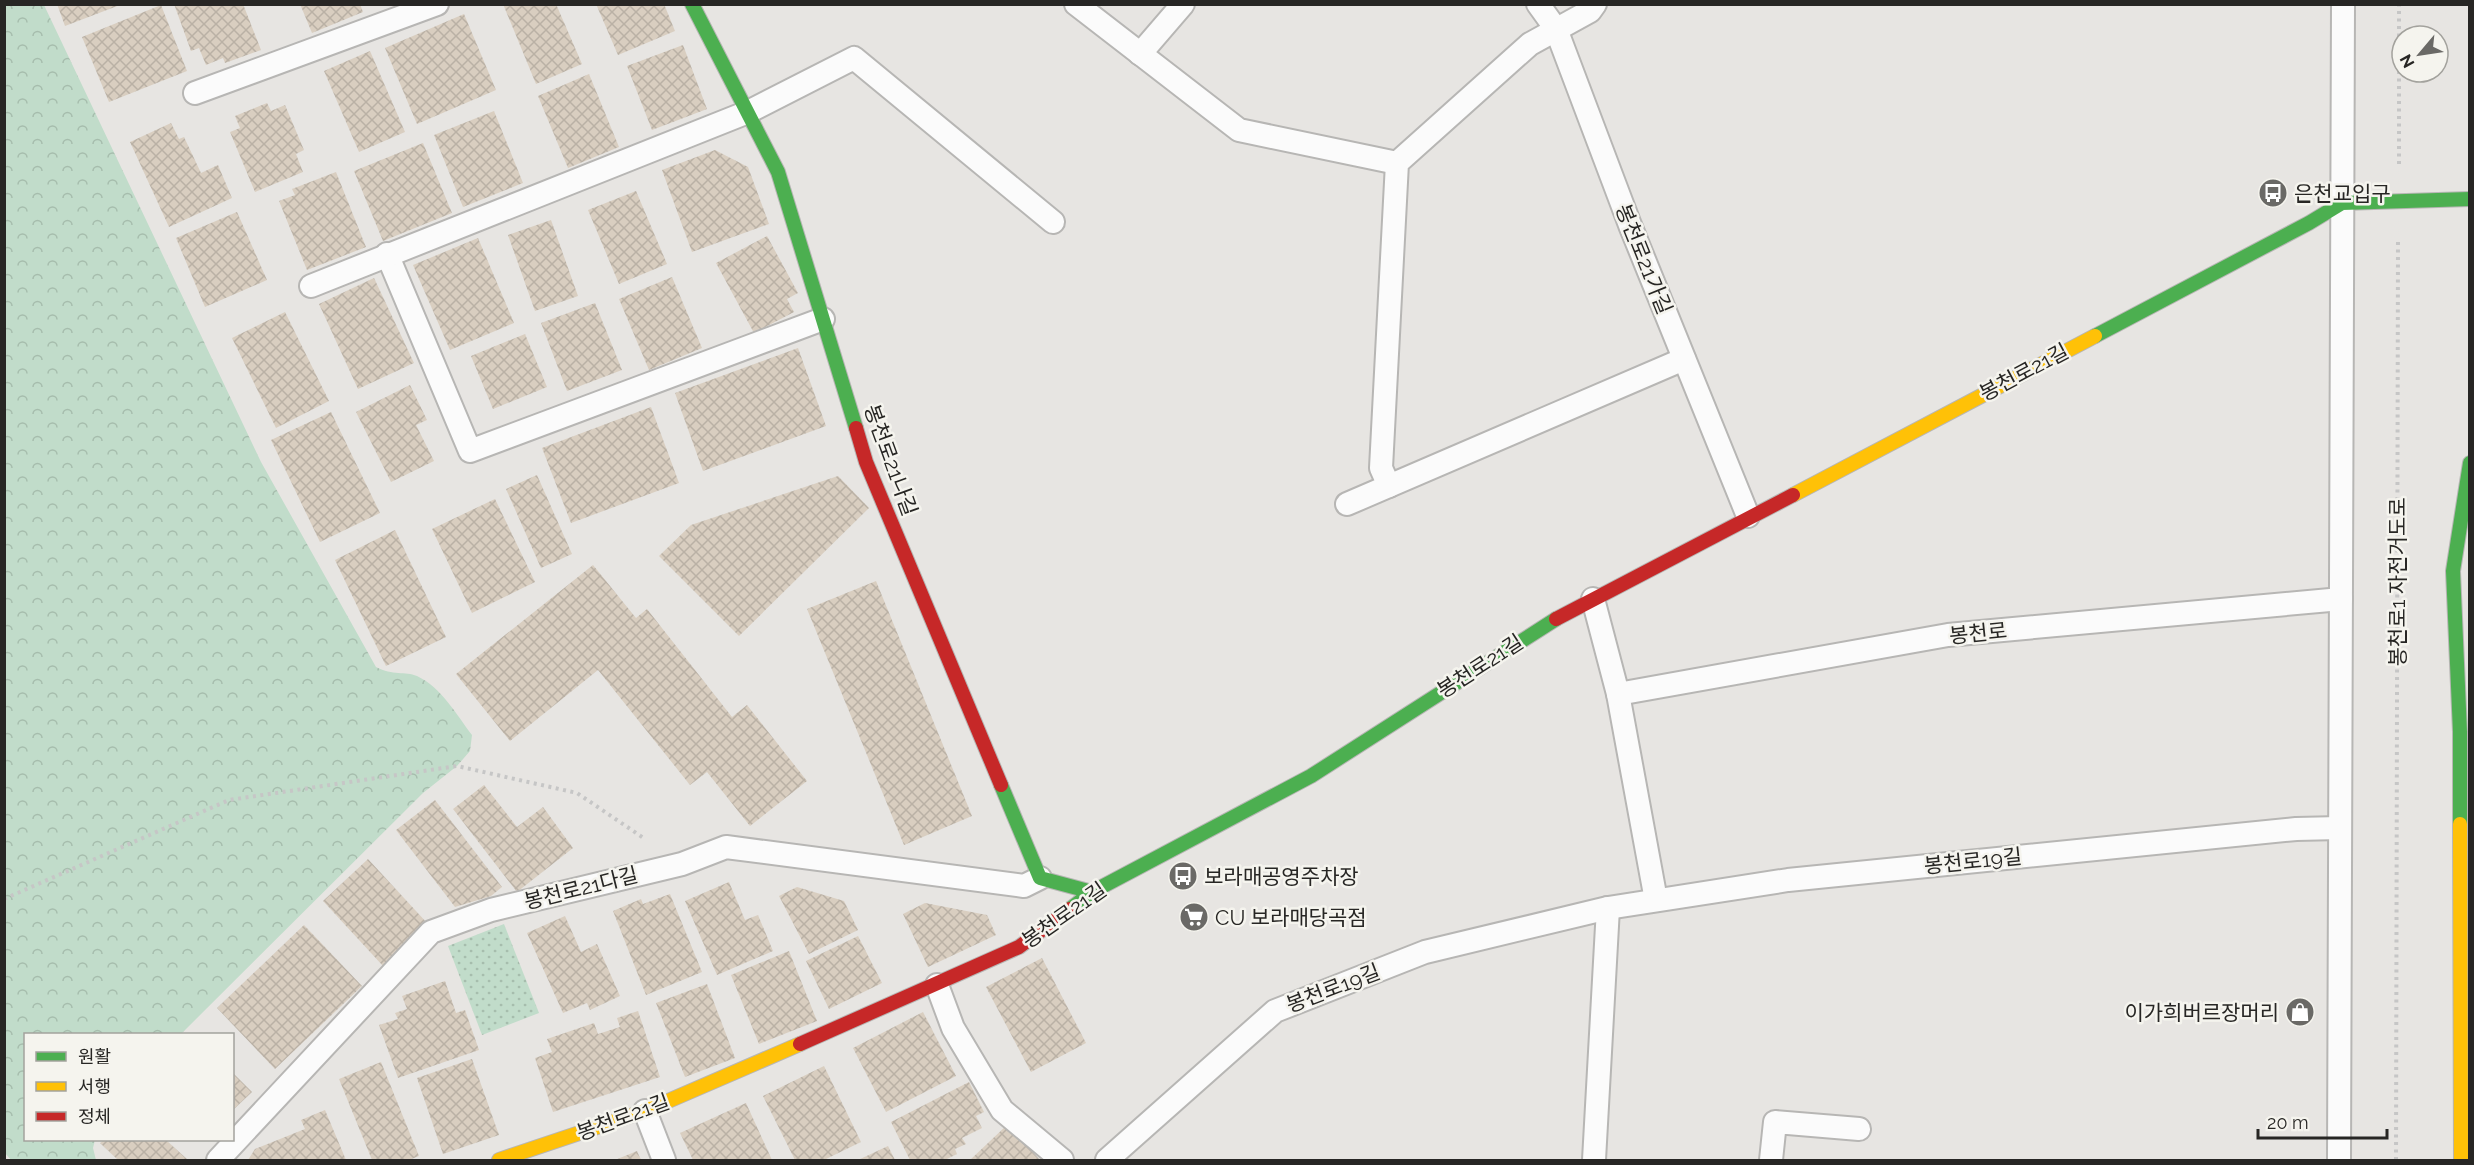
<svg xmlns="http://www.w3.org/2000/svg" width="2474" height="1165" viewBox="0 0 2474 1165" font-family="Raleway,'Noto Sans KR',sans-serif">
  <style>
    .grass { fill: url(#grass-dots) }
    .forest { fill: url(#forest-crowns) }
    .building { fill: url(#building-cross-hatch) }
    .lines { fill: none; stroke-linecap: round; stroke-linejoin: round }
    .lane-casing { stroke: #b7b6b4; stroke-width: 26 }
    .fast-casing { stroke: #b7b6b4; stroke-width: 16 }
    .slow-casing { stroke: #b7b6b4; stroke-width: 16 }
    .jam-casing { stroke: #b7b6b4; stroke-width: 16 }
    .path { stroke: #c6c6c6; stroke-width: 4; stroke-dasharray: 3 4.5; stroke-linecap: butt }
    .lane { stroke: #fbfbfb; stroke-width: 22 }
    .fast { stroke: #4caf50; stroke-width: 14 }
    .slow { stroke: #ffc107; stroke-width: 14 }
    .jam { stroke: #c62828; stroke-width: 14 }
    .labels { text-anchor: middle; dominant-baseline: central; stroke-width: 5; stroke-linejoin: round; paint-order: stroke }
    .poi-label { font-size: 21px; fill: #272624; stroke: #f5f4ee; text-anchor: start }
    .street-label { font-size: 21px; fill: #272624; stroke: #f5f4ee }
  </style>
  <defs>
    <pattern id="grass-dots" width="8" height="8" patternUnits="userSpaceOnUse" patternTransform="scale(1.5)"><rect width="8" height="8" fill="#c1dcca"/><path d="M2 2h.1M6 6h.1" fill="none" stroke="#a6bdad" stroke-width="1.8" stroke-linecap="round"/></pattern>
    <pattern id="forest-crowns" width="20" height="18" patternUnits="userSpaceOnUse" patternTransform="scale(1.5)"><rect width="20" height="18" fill="#c1dcca"/><path d="M2 6a3 3 0 1 1 6 0M12 15a3 3 0 1 1 6 0" fill="none" stroke="#a6bdad"/></pattern>
    <pattern id="building-cross-hatch" width="8" height="8" patternUnits="userSpaceOnUse" patternTransform="scale(1.5)"><rect width="8" height="8" fill="#d9cec0"/><path d="M0 0l8 8M0 8l8-8" fill="none" stroke="#bab1a5"/></pattern>
  </defs>
  <rect width="100%" height="100%" fill="#e7e5e2"/>
  <path class="grass" d="M504 924 539 1013 482 1035 448 946Z"/>
  <path class="forest" d="M4 5H44L261 462 376 667C393 676 405 671 417 676 442 688 456 714 472 735L470 751 457 766 423 793 181 1034H26V1140H95L93 1148 96 1160H11L5 1153Z"/>
  <g class="building">
    <path d="M57 4H120V5L65 26Z"/>
    <path d="M174 4H243L261 50 225 63 223 58 206 65 199 48 191 51Z"/>
    <path d="M300 4H360L363 12 312 33Z"/>
    <path d="M503 4H556L582 64 536 84Z"/>
    <path d="M596 4H664L675 31 618 55Z"/>
    <path d="M161 5 187 71 109 102 82 37Z"/>
    <path d="M464 14 496 90 417 124 385 48Z"/>
    <path d="M683 45 707 109 652 130 627 66Z"/>
    <path d="M370 51 405 132 359 152 324 71Z"/>
    <path d="M589 74 619 147 568 168 538 96Z"/>
    <path d="M267 103 271 111 285 105 304 150 296 154 303 172 255 192 230 132 240 128 235 116Z"/>
    <path d="M494 111 523 183 463 207 434 135Z"/>
    <path d="M171 123 179 139 184 137 201 173 218 165 232 198 169 227 130 142Z"/>
    <path d="M423 143 452 213 383 241 354 171Z"/>
    <path d="M715 150 748 167 769 224 692 252 662 170Z"/>
    <path d="M336 172 366 247 307 270 279 201 295 195 292 189Z"/>
    <path d="M636 191 667 264 619 284 588 210Z"/>
    <path d="M237 212 267 280 205 307 176 238Z"/>
    <path d="M551 220 578 296 535 311 508 235Z"/>
    <path d="M767 236 798 293 787 299 794 312 754 333 716 263Z"/>
    <path d="M478 238 514 323 450 350 413 265Z"/>
    <path d="M672 277 702 348 649 370 619 299Z"/>
    <path d="M374 278 414 363 358 389 319 304Z"/>
    <path d="M595 303 622 370 567 391 541 323Z"/>
    <path d="M285 312 329 401 276 428 232 338Z"/>
    <path d="M525 334 547 387 493 409 471 356Z"/>
    <path d="M798 348 826 426 703 471 675 393Z"/>
    <path d="M410 385 427 420 416 425 434 461 391 482 356 412Z"/>
    <path d="M651 407 679 483 571 523 542 448Z"/>
    <path d="M331 412 380 513 320 542 271 440Z"/>
    <path d="M537 475 572 554 541 568 506 489Z"/>
    <path d="M838 476 869 508 739 636 659 556 691 525Z"/>
    <path d="M495 499 535 582 472 613 432 529Z"/>
    <path d="M395 530 446 637 386 666 335 560Z"/>
    <path d="M593 565 636 618 647 609 732 717 747 705 807 781 750 826 707 772 690 785 598 670 510 741 456 674Z"/>
    <path d="M876 581 972 816 904 845 807 609Z"/>
    <path d="M484 785 517 827 543 807 573 848 517 892 453 809Z"/>
    <path d="M435 800 502 887 491 896 455 907 396 830Z"/>
    <path d="M368 859 428 924 383 966 323 901Z"/>
    <path d="M729 882 745 920 758 915 773 951 717 975 685 901Z"/>
    <path d="M797 887 844 901 858 930 809 954 779 896Z"/>
    <path d="M670 894 702 972 646 995 613 911 641 899 643 904Z"/>
    <path d="M925 903 987 915 996 935 928 967 903 914Z"/>
    <path d="M565 916 581 952 597 944 620 996 590 1010 587 1003 563 1013 527 933Z"/>
    <path d="M304 925 362 986 275 1069 217 1008Z"/>
    <path d="M858 936 882 983 829 1009 806 961Z"/>
    <path d="M789 951 817 1021 759 1044 731 975Z"/>
    <path d="M1042 958 1086 1043 1031 1072 986 987Z"/>
    <path d="M445 981 456 1013 465 1010 479 1050 398 1078 379 1025 398 1019 395 1013 407 1009 402 996Z"/>
    <path d="M707 984 735 1058 685 1077 656 1003Z"/>
    <path d="M638 1011 660 1077 553 1112 535 1058 552 1052 547 1039 594 1023 598 1034 620 1027 617 1018Z"/>
    <path d="M923 1012 956 1076 886 1112 853 1048Z"/>
    <path d="M472 1059 499 1135 443 1154 417 1078Z"/>
    <path d="M381 1062 419 1156 409 1160H372L339 1079Z"/>
    <path d="M824 1066 861 1142 824 1160H795L763 1096Z"/>
    <path d="M232 1072 252 1092 232 1111Z"/>
    <path d="M969 1082 984 1112 976 1116 982 1128 962 1138 966 1144 955 1149 957 1154 945 1160H910L891 1122Z"/>
    <path d="M746 1103 772 1160H693L680 1133Z"/>
    <path d="M325 1110 346 1160H248L255 1149 305 1129 301 1120Z"/>
    <path d="M1007 1125 1040 1160H970Z"/>
    <path d="M104 1140H166L188 1160H118L100 1143Z"/>
    <path d="M888 1146 895 1160H858Z"/>
    <path d="M637 1151 641 1160H615Z"/>
  </g>
  <g class="lines">
    <g class="lane-casing">
      <g id="lane">
        <path d="M1076 4 1239 130 1397 163"/>
        <path d="M1538 4 1556 29 1630 225 1748 516"/>
        <path d="M1140 54 1183 4"/>
        <path d="M195 93 437 4"/>
        <path d="M387 254 470 451 823 319"/>
        <path d="M311 286 748 112 854 58 1053 222"/>
        <path d="M1389 486 1381 468 1397 163 1530 44 1590 11 1595 4"/>
        <path d="M1347 504 1684 359"/>
        <path d="M1593 599 1618 694 1656 900"/>
        <path d="M1618 694 1948 635 2341 599"/>
        <path d="M937 985 953 1028 1002 1110 1062 1160"/>
        <path d="M645 1111 664 1160"/>
        <path d="M218 1160 431 932 491 910 682 864 726 847 1024 886 1040 878"/>
        <path d="M1107 1160 1275 1011 1425 952 1608 908 1788 880 2296 829 2340 828"/>
        <path d="M1594 1160 1608 908"/>
        <path d="M1771 1160 1775 1122 1859 1129"/>
        <path d="M2339 1160 2343 4"/>
      </g>
    </g>
    <g class="fast-casing">
      <g id="fast">
        <path d="M692 4 778 172 856 428"/>
        <path d="M2095 336 2309 223 2342 203 2470 199"/>
        <path d="M1001 785 1040 878 1092 892"/>
        <path d="M2460 824V732L2453 571 2470 463"/>
        <path d="M1070 909 1092 892 1311 776 1556 619"/>
      </g>
    </g>
    <g class="slow-casing">
      <g id="slow">
        <path d="M1793 495 2095 336"/>
        <path d="M2460 824 2461 1160"/>
        <path d="M499 1160 645 1111 800 1044"/>
      </g>
    </g>
    <g class="jam-casing">
      <g id="jam">
        <path d="M856 428 866 462 1001 785"/>
        <path d="M1556 619 1793 495"/>
        <path d="M800 1044 1019 947 1070 909"/>
      </g>
    </g>
    <g class="path">
      <path d="M2399 164V4"/>
      <path d="M4 899 229 800 457 766 577 793 645 839"/>
      <path d="M2396 1160 2398 240"/>
    </g>
    <use href="#lane" class="lane"/>
    <use href="#fast" class="fast"/>
    <use href="#slow" class="slow"/>
    <use href="#jam" class="jam"/>
  </g>
  <defs>
    <g id="bus-disc" transform="scale(1.5)"><circle r="9.5" fill="#6a6966" stroke="#f5f4ee"/><path d="M-5-6H5V4H4V6H2V4H-2V6H-4V4H-5ZM-3.5-4V0h7V-4ZM-3.5 1.2v1.5H-2V1.2ZM2 1.2v1.5H3.5V1.2Z" fill="#fff"/></g>
    <g id="supermarket-disc" transform="scale(1.5)"><circle r="9.5" fill="#6a6966" stroke="#f5f4ee"/><path d="M-6-5.5h2.5l.6 2H6L4.5 2H-2.5L-4.4-4H-6ZM-1.5 3.2a1.3 1.3 0 1 0 .1 0ZM3 3.2a1.3 1.3 0 1 0 .1 0Z" fill="#fff"/></g>
    <g id="shop-disc" transform="scale(1.5)"><circle r="9.5" fill="#6a6966" stroke="#f5f4ee"/><path d="M-5-2.5h2.3a2.7 3.5 0 0 1 5.4 0H5L5.5 6h-11ZM-1.5-2.5h3a1.5 2.3 0 0 0-3 0Z" fill="#fff"/></g>
  </defs>
  <g fill-rule="evenodd">
    <use href="#bus-disc" x="2273" y="193"/>
    <use href="#bus-disc" x="1183" y="876"/>
    <use href="#supermarket-disc" x="1194" y="917"/>
    <use href="#shop-disc" x="2300" y="1012"/>
  </g>
  <g class="labels">
    <g class="poi-label">
      <text x="2294" y="193">은천교입구</text>
      <text x="1204" y="876">보라매공영주차장</text>
      <text x="1215" y="917">CU 보라매당곡점</text>
      <text x="2279" y="1012" text-anchor="end">이가희버르장머리</text>
    </g>
    <g class="street-label">
      <text transform="translate(1644 259) rotate(68)">봉천로21가길</text>
      <text transform="translate(2024 372) rotate(-28)">봉천로21길</text>
      <text transform="translate(891 460) rotate(70)">봉천로21나길</text>
      <text transform="translate(2397 582) rotate(-90)">봉천로1 자전거도로</text>
      <text transform="translate(1978 633) rotate(-6)">봉천로</text>
      <text transform="translate(1480 666) rotate(-33)">봉천로21길</text>
      <text transform="translate(1973 861) rotate(-6)">봉천로19길</text>
      <text transform="translate(581 888) rotate(-14)">봉천로21다길</text>
      <text transform="translate(1064 915) rotate(-35)">봉천로21길</text>
      <text transform="translate(1333 988) rotate(-21)">봉천로19길</text>
      <text transform="translate(623 1117) rotate(-20)">봉천로21길</text>
    </g>
  </g>
  <rect width="2474" height="1165" fill="none" stroke="#272624" stroke-width="12"/>
  <rect x="24" y="1033" width="210" height="108" fill="#f5f4ee" stroke="#a3a29d" stroke-width="1.5"/>
  <rect x="36" y="1052" width="30" height="9" fill="#4caf50" stroke="#a3a29d" stroke-width="1.5"/>
  <text x="78" y="1063" font-size="18" fill="#272624">원활</text>
  <rect x="36" y="1082" width="30" height="9" fill="#ffc107" stroke="#a3a29d" stroke-width="1.5"/>
  <text x="78" y="1093" font-size="18" fill="#272624">서행</text>
  <rect x="36" y="1112" width="30" height="9" fill="#c62828" stroke="#a3a29d" stroke-width="1.5"/>
  <text x="78" y="1123" font-size="18" fill="#272624">정체</text>
  <g transform="translate(2420 54) rotate(241)"><circle r="28" fill="#f5f4ee" stroke="#a3a29d" stroke-width="1.5"/>
  <path d="M0-4.5L10 22L0 15L-10 22Z" fill="#6a6966"/>
  <text y="-9" font-size="16" font-weight="bold" text-anchor="middle" fill="#272624">N</text>
  </g>
  <path d="M2258 1129v9h129v-9" fill="none" stroke="#272624" stroke-width="3"/>
  <text x="2267" y="1129" font-size="18" fill="#272624" stroke="#f5f4ee" stroke-width="4.5" paint-order="stroke">20 m</text>
</svg>
